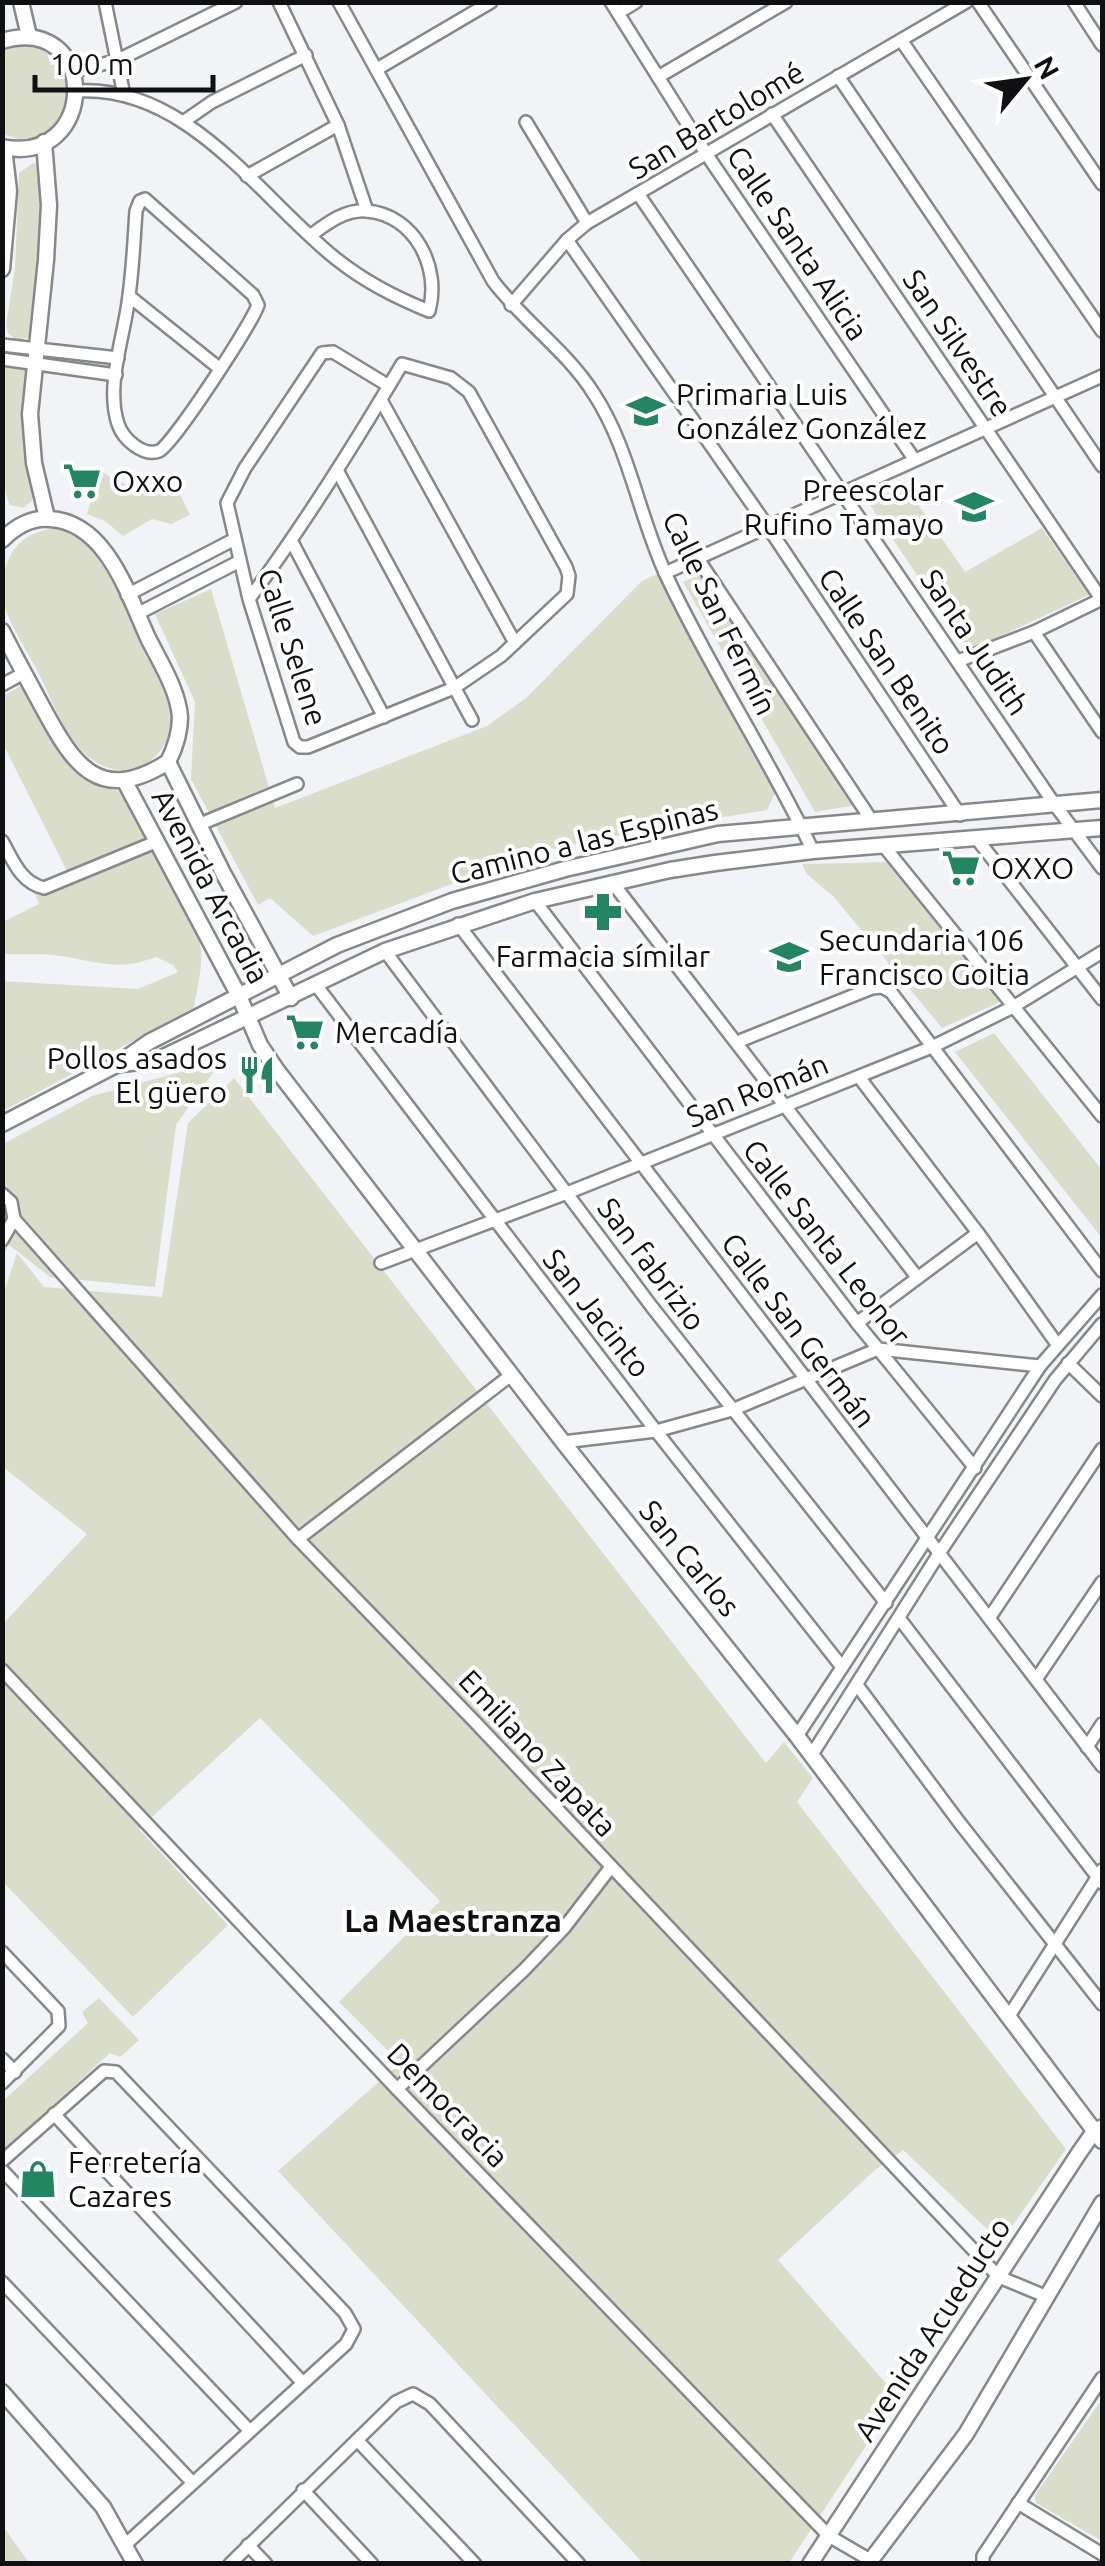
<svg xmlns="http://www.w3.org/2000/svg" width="1105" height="2566" viewBox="0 0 1105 2566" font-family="Ubuntu,sans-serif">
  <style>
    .green { fill: #dbddcb }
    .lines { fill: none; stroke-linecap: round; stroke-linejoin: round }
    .minor-casing { stroke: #87888c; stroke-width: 16 }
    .tertiary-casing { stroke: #87888c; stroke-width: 19 }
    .minor { stroke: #fff; stroke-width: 11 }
    .tertiary { stroke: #fff; stroke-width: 14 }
    .labels { text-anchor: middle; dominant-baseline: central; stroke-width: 8; stroke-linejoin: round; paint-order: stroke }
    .street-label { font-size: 30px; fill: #101012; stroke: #fff }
    .poi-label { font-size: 30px; fill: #101012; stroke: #fff; text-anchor: start }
    .neighbourhood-label { font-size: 32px; font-weight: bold; fill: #101012; stroke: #fff }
  </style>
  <rect width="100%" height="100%" fill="#f1f3f7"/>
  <g class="green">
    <path d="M31 43C105 69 62 162 3 134L2 47Z"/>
    <path d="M33 163 39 165 46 177 41 263 31 332 29 337 17 341 8 333 6 325 15 268 19 173Z"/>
    <path d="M5 364 25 367 27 374 24 439 32 495V501L23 508 10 505C0 488 0 384 5 364Z"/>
    <path d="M100 471C124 484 150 501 179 492L190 515 171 524 152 519 123 536 105 521 87 514Z"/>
    <path d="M905 486 965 572 1042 528 1089 595 968 651 868 502Z"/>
    <path d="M58 528 71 530 95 548 173 700C181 746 137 791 93 760 66 742 54 704 40 676 30 655 7 622 3 600 0 559 17 531 58 528Z"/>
    <path d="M660 573 668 594 777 789 767 810 648 829 537 852 313 936 270 898 258 905 191 779 195 702 155 614 211 589 275 808 487 726 526 698 642 581Z"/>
    <path d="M701 574 857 805 815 812 683 582Z"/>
    <path d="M24 684 71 768 83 779 126 794 178 887C176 906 192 919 198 937 206 958 197 986 194 1008L3 1111 2 981 138 989 178 972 173 965 156 957C120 970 105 964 68 957 47 953 24 955 3 954V922L39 904 34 892 67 871 3 744V696Z"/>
    <path d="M888 862 1000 995 998 1003 942 1028 834 897 806 873 802 864Z"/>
    <path d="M994 1033 1102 1170V1238L955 1052Z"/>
    <path d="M221 1061 176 1125 155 1287 50 1277 9 1245 3 1255V1144L92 1096Z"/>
    <path d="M234 1078 766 1763 784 1742 813 1778 797 1802 1066 2149 1001 2242 903 2150 875 2170 778 2260 898 2397 789 2563H643L278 2171 400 2063 339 2002 440 1901 260 1718 139 1829 228 1925 133 2017 3 1882 2 1625 87 1534 3 1467V1295L17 1253 44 1287 162 1297 188 1123Z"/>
    <path d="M99 1998 139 2040 120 2057 110 2053 3 2151V2101L88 2023 82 2012Z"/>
    <path d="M1102 2399V2541L1036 2503 1035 2495Z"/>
    <path d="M2 2526H3L29 2563H3Z"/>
  </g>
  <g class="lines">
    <g class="minor-casing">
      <g id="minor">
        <path d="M105 2 124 95"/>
        <path d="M279 2 338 125 367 211"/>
        <path d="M339 2 493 281C523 321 567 351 594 394 630 449 639 518 667 577 711 671 769 758 813 851"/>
        <path d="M611 2 707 155 914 459"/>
        <path d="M978 2 1102 184"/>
        <path d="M1074 2 1102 45"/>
        <path d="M618 13 636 2"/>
        <path d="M901 40 1102 331"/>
        <path d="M377 69 491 2"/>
        <path d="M73 71 116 61 236 2"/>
        <path d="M838 76 1102 466"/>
        <path d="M658 77 786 2"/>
        <path d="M78 91C188 85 259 197 335 258 365 282 395 297 429 311 441 268 415 215 367 211 345 209 326 224 310 236"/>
        <path d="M772 114 1102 600"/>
        <path d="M183 122 212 102 306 55"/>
        <path d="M526 122 587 223"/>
        <path d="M247 176 338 125"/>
        <path d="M639 195 1055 805 1102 868"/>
        <path d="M145 199 253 295 258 305C252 323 173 445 159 451 143 457 123 439 118 424 105 384 125 335 129 295 133 267 134 239 136 211L140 201Z"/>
        <path d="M567 240 768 527 960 815"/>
        <path d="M129 296 219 368"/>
        <path d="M511 305 567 240 587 223 966 2"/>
        <path d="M2 345 118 358"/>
        <path d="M2 359 116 375"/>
        <path d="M381 400 515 643"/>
        <path d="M337 470 472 720"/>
        <path d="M292 542 384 717"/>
        <path d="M698 559 872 821"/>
        <path d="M665 573 1102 376"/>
        <path d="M127 595 233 540"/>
        <path d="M249 599C305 524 354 445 402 364L451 378 469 392 566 567 569 576 567 594 501 656 454 688 308 747H300L294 742 249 599 227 503 245 468 322 353 333 352 389 386"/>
        <path d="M137 614 240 561"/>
        <path d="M1034 632 1102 732"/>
        <path d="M958 661 1034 632 1102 599"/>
        <path d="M2 685 24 673"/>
        <path d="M198 825 297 784"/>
        <path d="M977 839 1102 999"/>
        <path d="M2 841C13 860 20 882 44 888L158 841"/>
        <path d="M883 845 1102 1116"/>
        <path d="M612 882 917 1277"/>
        <path d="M535 901 857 1323 975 1468"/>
        <path d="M458 924 1102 1766"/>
        <path d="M385 951 652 1307 886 1603"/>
        <path d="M316 985 656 1431 842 1667"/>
        <path d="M737 1042 872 988 882 987 891 992 1102 1271"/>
        <path d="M859 1077 978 1233 1057 1344"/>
        <path d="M2 1194 11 1202 14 1219"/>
        <path d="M14 1219 298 1539 475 1722 928 2202 999 2277 1045 2296"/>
        <path d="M2 1240 14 1219"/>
        <path d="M381 1263 567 1193 932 1047 1013 1007 1102 952"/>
        <path d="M857 1323 978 1233"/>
        <path d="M1068 1363 1102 1396"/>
        <path d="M563 1442 656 1431 732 1410 878 1349 1040 1366"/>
        <path d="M298 1539 511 1375"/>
        <path d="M990 1617 1102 1449"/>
        <path d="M899 1618 1102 1883"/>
        <path d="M2 1670 397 2089 829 2536 870 2560"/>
        <path d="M1037 1678 1102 1582"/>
        <path d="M857 1685 959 1822 1102 2004"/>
        <path d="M797 1736 1040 1366 1102 1295"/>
        <path d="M1087 1747 1102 1724"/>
        <path d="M811 1756 940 1552 1055 1380 1102 1324"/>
        <path d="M2 1952 58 2011 59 2026 2 2083"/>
        <path d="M1009 2016 1102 1870"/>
        <path d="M2 2059 15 2072"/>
        <path d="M397 2089 524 1970 564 1928 611 1867"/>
        <path d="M54 2114 302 2382"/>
        <path d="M2 2161 104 2071 116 2072 345 2313 354 2329 346 2344 126 2544"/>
        <path d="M2 2170 249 2430"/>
        <path d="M2 2282 192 2482"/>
        <path d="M357 2440 475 2564"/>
        <path d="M303 2490 372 2564"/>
        <path d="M1018 2503 1102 2554"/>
        <path d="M248 2545 266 2564"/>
        <path d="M230 2564 396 2402 413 2394 430 2404 579 2564"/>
        <path d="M983 2564V2556L1102 2378"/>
      </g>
    </g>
    <g class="tertiary-casing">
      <g id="tertiary">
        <path d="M21 2 29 36"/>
        <path d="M2 41C100 12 99 167 2 147"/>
        <path d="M44 142 49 205 46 260 30 414 34 463 47 518"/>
        <path d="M2 269 9 191 4 148"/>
        <path d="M2 540C15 527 31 517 50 519 106 522 128 594 148 638 160 662 178 690 180 717 180 733 175 748 168 762 100 805 74 766 43 708 29 682 15 657 2 631"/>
        <path d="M168 762 223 873 291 998"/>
        <path d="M124 780 239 996 260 1045 276 1069 563 1442 797 1736 1102 2141"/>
        <path d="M121 1064 157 1060 385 951 535 901 670 870 715 863 813 851 1102 828"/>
        <path d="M2 1124 116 1065 149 1042 337 945 452 901 565 869 718 834 1102 800"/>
        <path d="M2 2392 103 2507 135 2564"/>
        <path d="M810 2564 1079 2153 1095 2130 1100 2128"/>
        <path d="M868 2564 966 2434 1102 2203"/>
      </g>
    </g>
    <use href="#minor" class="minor"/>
    <use href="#tertiary" class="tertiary"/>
  </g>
  <defs>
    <g id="school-bare" transform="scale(3)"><path d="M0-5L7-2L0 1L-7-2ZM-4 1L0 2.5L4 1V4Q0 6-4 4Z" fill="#218661" stroke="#fff" stroke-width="2.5" paint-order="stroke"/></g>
    <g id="supermarket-bare" transform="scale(3)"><path d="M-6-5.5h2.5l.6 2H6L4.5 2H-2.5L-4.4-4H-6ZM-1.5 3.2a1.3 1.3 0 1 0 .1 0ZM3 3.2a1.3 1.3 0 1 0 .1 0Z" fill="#218661" stroke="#fff" stroke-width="2.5" paint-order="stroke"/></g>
    <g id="pharmacy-bare" transform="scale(3)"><path d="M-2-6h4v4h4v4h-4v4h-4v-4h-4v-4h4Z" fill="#218661" stroke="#fff" stroke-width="2.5" paint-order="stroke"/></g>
    <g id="restaurant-bare" transform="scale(3)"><path d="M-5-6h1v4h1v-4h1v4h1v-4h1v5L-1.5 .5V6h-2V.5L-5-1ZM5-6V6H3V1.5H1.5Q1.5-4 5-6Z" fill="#218661" stroke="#fff" stroke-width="2.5" paint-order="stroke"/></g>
    <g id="shop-bare" transform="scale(3)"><path d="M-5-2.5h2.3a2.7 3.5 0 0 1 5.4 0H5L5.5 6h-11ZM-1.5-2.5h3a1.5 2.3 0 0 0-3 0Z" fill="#218661" stroke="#fff" stroke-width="2.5" paint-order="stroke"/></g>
  </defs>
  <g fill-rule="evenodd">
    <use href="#school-bare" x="646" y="411"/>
    <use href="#supermarket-bare" x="82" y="481"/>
    <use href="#school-bare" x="974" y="507"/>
    <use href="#supermarket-bare" x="961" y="868"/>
    <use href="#pharmacy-bare" x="603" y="912"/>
    <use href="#school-bare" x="789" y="957"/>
    <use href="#supermarket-bare" x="305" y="1032"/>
    <use href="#restaurant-bare" x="257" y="1075"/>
    <use href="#shop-bare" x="38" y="2179"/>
  </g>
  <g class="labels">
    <g class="street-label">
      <text transform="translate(716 120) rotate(-31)">San Bartolomé</text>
      <text transform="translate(798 243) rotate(56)">Calle Santa Alicia</text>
      <text transform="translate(958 343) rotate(56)">San Silvestre</text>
      <text transform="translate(720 613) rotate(64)">Calle San Fermín</text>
      <text transform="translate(975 642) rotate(56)">Santa Judith</text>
      <text transform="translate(293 647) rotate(72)">Calle Selene</text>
      <text transform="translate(887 661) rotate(56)">Calle San Benito</text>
      <text transform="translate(584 841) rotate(-14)">Camino a las Espinas</text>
      <text transform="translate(211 886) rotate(62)">Avenida Arcadia</text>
      <text transform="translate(757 1090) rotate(-22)">San Román</text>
      <text transform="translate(827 1242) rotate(52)">Calle Santa Leonor</text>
      <text transform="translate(652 1264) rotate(53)">San fabrizio</text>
      <text transform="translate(597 1313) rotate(52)">San Jacinto</text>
      <text transform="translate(799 1330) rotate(53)">Calle San Germán</text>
      <text transform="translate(690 1558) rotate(51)">San Carlos</text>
      <text transform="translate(538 1753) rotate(47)">Emiliano Zapata</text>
      <text transform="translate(448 2105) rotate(46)">Democracia</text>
      <text transform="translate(932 2329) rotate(-57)">Avenida Acueducto</text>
    </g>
    <g class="poi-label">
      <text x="676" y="394">Primaria Luis<tspan x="676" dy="34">González González</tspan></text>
      <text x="112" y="481">Oxxo</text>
      <text x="944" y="490" text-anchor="end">Preescolar<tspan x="944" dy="34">Rufino Tamayo</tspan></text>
      <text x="991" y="868">OXXO</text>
      <text x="819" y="940">Secundaria 106<tspan x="819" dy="34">Francisco Goitia</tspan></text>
      <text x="603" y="956" text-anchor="middle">Farmacia símilar</text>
      <text x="335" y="1032">Mercadía</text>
      <text x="227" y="1058" text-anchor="end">Pollos asados<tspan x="227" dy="34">El güero</tspan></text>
      <text x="68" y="2162">Ferretería<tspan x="68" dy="34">Cazares</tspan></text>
    </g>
    <g class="neighbourhood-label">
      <text x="453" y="1920">La Maestranza</text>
    </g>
  </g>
  <rect width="1105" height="2566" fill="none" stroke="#101012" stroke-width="10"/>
  <g transform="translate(1025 80) rotate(61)" stroke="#ffffff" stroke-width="8" paint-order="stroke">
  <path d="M0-8L18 38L0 25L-18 38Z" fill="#101012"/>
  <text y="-15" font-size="28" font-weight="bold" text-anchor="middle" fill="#101012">N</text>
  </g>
  <path d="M35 75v15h178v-15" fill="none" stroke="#101012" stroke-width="5"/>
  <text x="50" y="75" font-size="30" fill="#101012" stroke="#ffffff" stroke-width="8" paint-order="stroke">100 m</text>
</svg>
